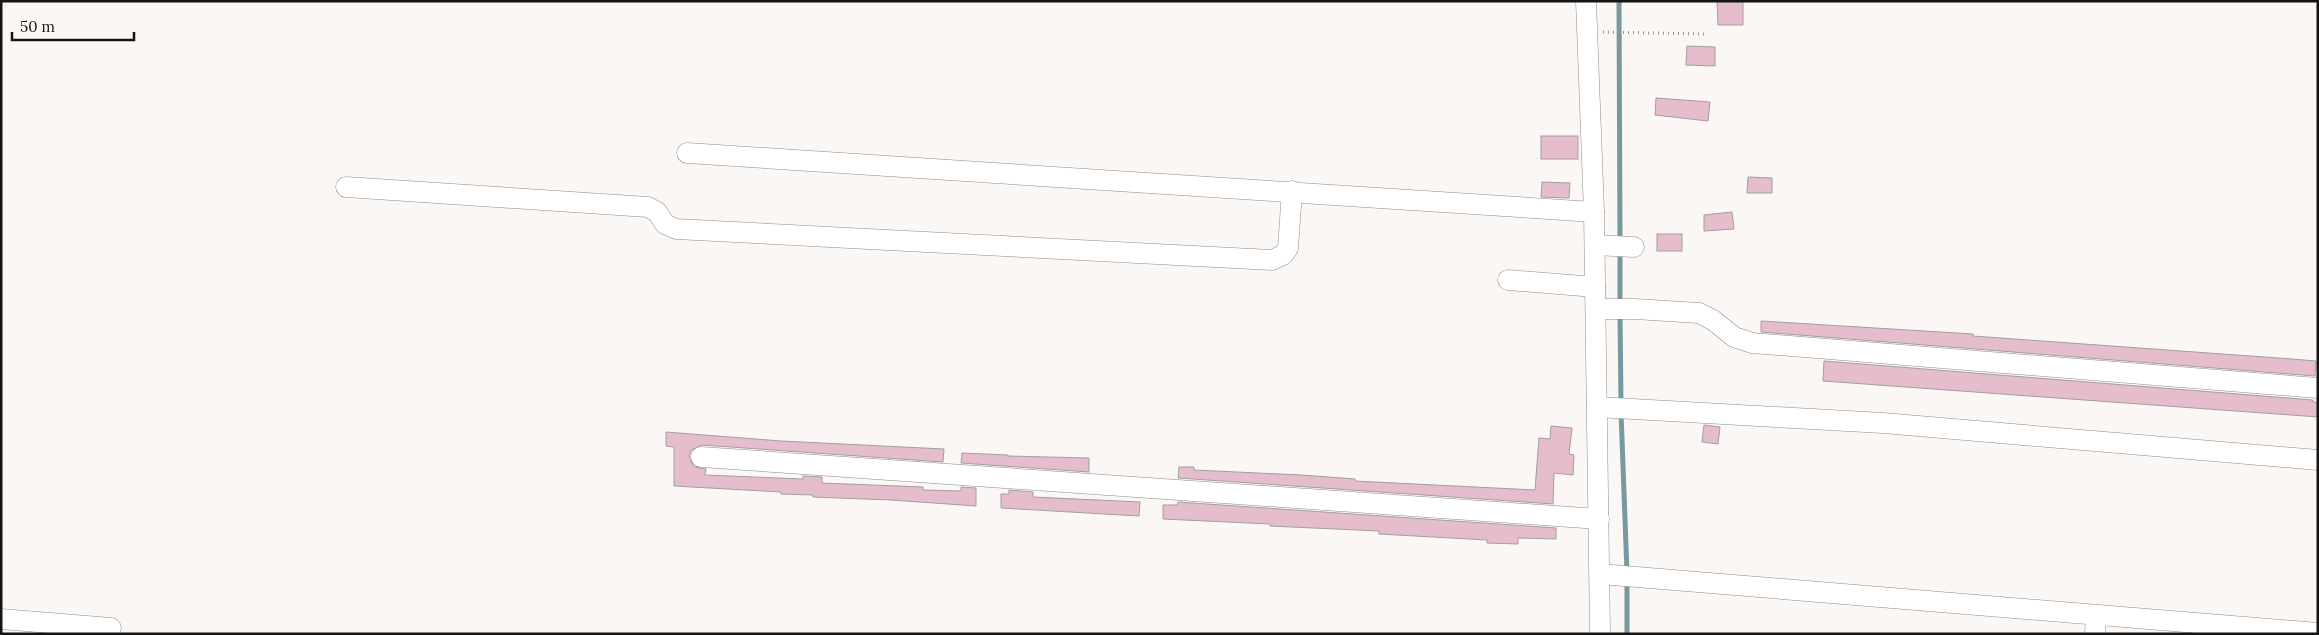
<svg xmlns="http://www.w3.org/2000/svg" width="2319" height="635" viewBox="0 0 2319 635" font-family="Lora,serif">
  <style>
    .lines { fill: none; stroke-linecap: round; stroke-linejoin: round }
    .stream { stroke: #78999f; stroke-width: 5 }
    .building { fill: #e6bdcd; stroke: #a39ea0 }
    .minor-casing { stroke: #8f8b88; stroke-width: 21 }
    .path { stroke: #989593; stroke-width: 3; stroke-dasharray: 1 4; stroke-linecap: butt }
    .minor { stroke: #fff; stroke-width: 20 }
  </style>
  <rect width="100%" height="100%" fill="#fbf7f4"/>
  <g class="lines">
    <g class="stream">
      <path d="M1619 1 1620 243"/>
      <path d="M1620 252V306"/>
      <path d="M1620 314 1621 403"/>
      <path d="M1621 412 1627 573"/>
      <path d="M1627 634V582"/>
    </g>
  </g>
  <g class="building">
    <path d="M1717 1H1743V25H1718Z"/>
    <path d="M1687 46 1715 47V66L1686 65Z"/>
    <path d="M1656 98 1710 102 1708 121 1655 115Z"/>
    <rect x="1541" y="136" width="37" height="23"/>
    <path d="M1748 177 1772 178V193H1747Z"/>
    <path d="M1542 182 1570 183 1569 198 1541 197Z"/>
    <path d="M1732 212 1734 229 1704 231V215Z"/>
    <rect x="1657" y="234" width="25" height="17"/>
    <path d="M1761 321 1973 334V336L2292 359 2316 361 2315 376 1761 332Z"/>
    <path d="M1824 361 2313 400V402H2318V417L1823 381Z"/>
    <path d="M1704 425 1720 427 1718 444 1702 442Z"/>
    <path d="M1551 426 1572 428 1569 454 1574 455 1573 475 1554 473 1553 504 1178 478 1179 467H1194V470L1301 475 1355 479V481L1535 490 1539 438 1550 439Z"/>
    <path d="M666 432 781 441 944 449 943 462 702 445 691 450 689 457 694 467 706 469 705 475 803 479V476L822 477V483L923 487V490L961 491V487L976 488V506L891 500 813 497V495L781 494V492L674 486V447L666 446Z"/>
    <path d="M962 453 1008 455V456L1089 458V472L961 463Z"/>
    <path d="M1009 490 1033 492V497L1140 502 1139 516 1001 508V494H1009Z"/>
    <path d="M1178 502 1556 528V539L1518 538V544L1487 543V540L1379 534V531L1270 526V524L1163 519V505H1177Z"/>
  </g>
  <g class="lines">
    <g class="minor-casing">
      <g id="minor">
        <path d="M1586 1 1594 212 1600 634"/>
        <path d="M687 153 1594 212"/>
        <path d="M346 187 648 207 657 212 665 224 676 229 1272 260 1283 255 1288 248 1292 191"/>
        <path d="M1595 245 1634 247"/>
        <path d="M1508 280 1595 287"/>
        <path d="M1596 309H1635L1699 313 1713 320 1734 337 1752 343 2318 388"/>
        <path d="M1597 407 1883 423 2318 460"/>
        <path d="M701 457 1599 519"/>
        <path d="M1600 574 2318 633"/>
        <path d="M1 619 111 628"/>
        <path d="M2095 634 2096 615"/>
      </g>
    </g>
    <path class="path" d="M1603 32 1705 34"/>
    <use href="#minor" class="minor"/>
  </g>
  <rect width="2319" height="635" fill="none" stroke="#171514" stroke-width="5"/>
  <path d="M12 32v8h122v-8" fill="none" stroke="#171514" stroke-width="2.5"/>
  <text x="20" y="32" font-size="15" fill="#171514" stroke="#fbf7f4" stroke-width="4" paint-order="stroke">50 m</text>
</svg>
